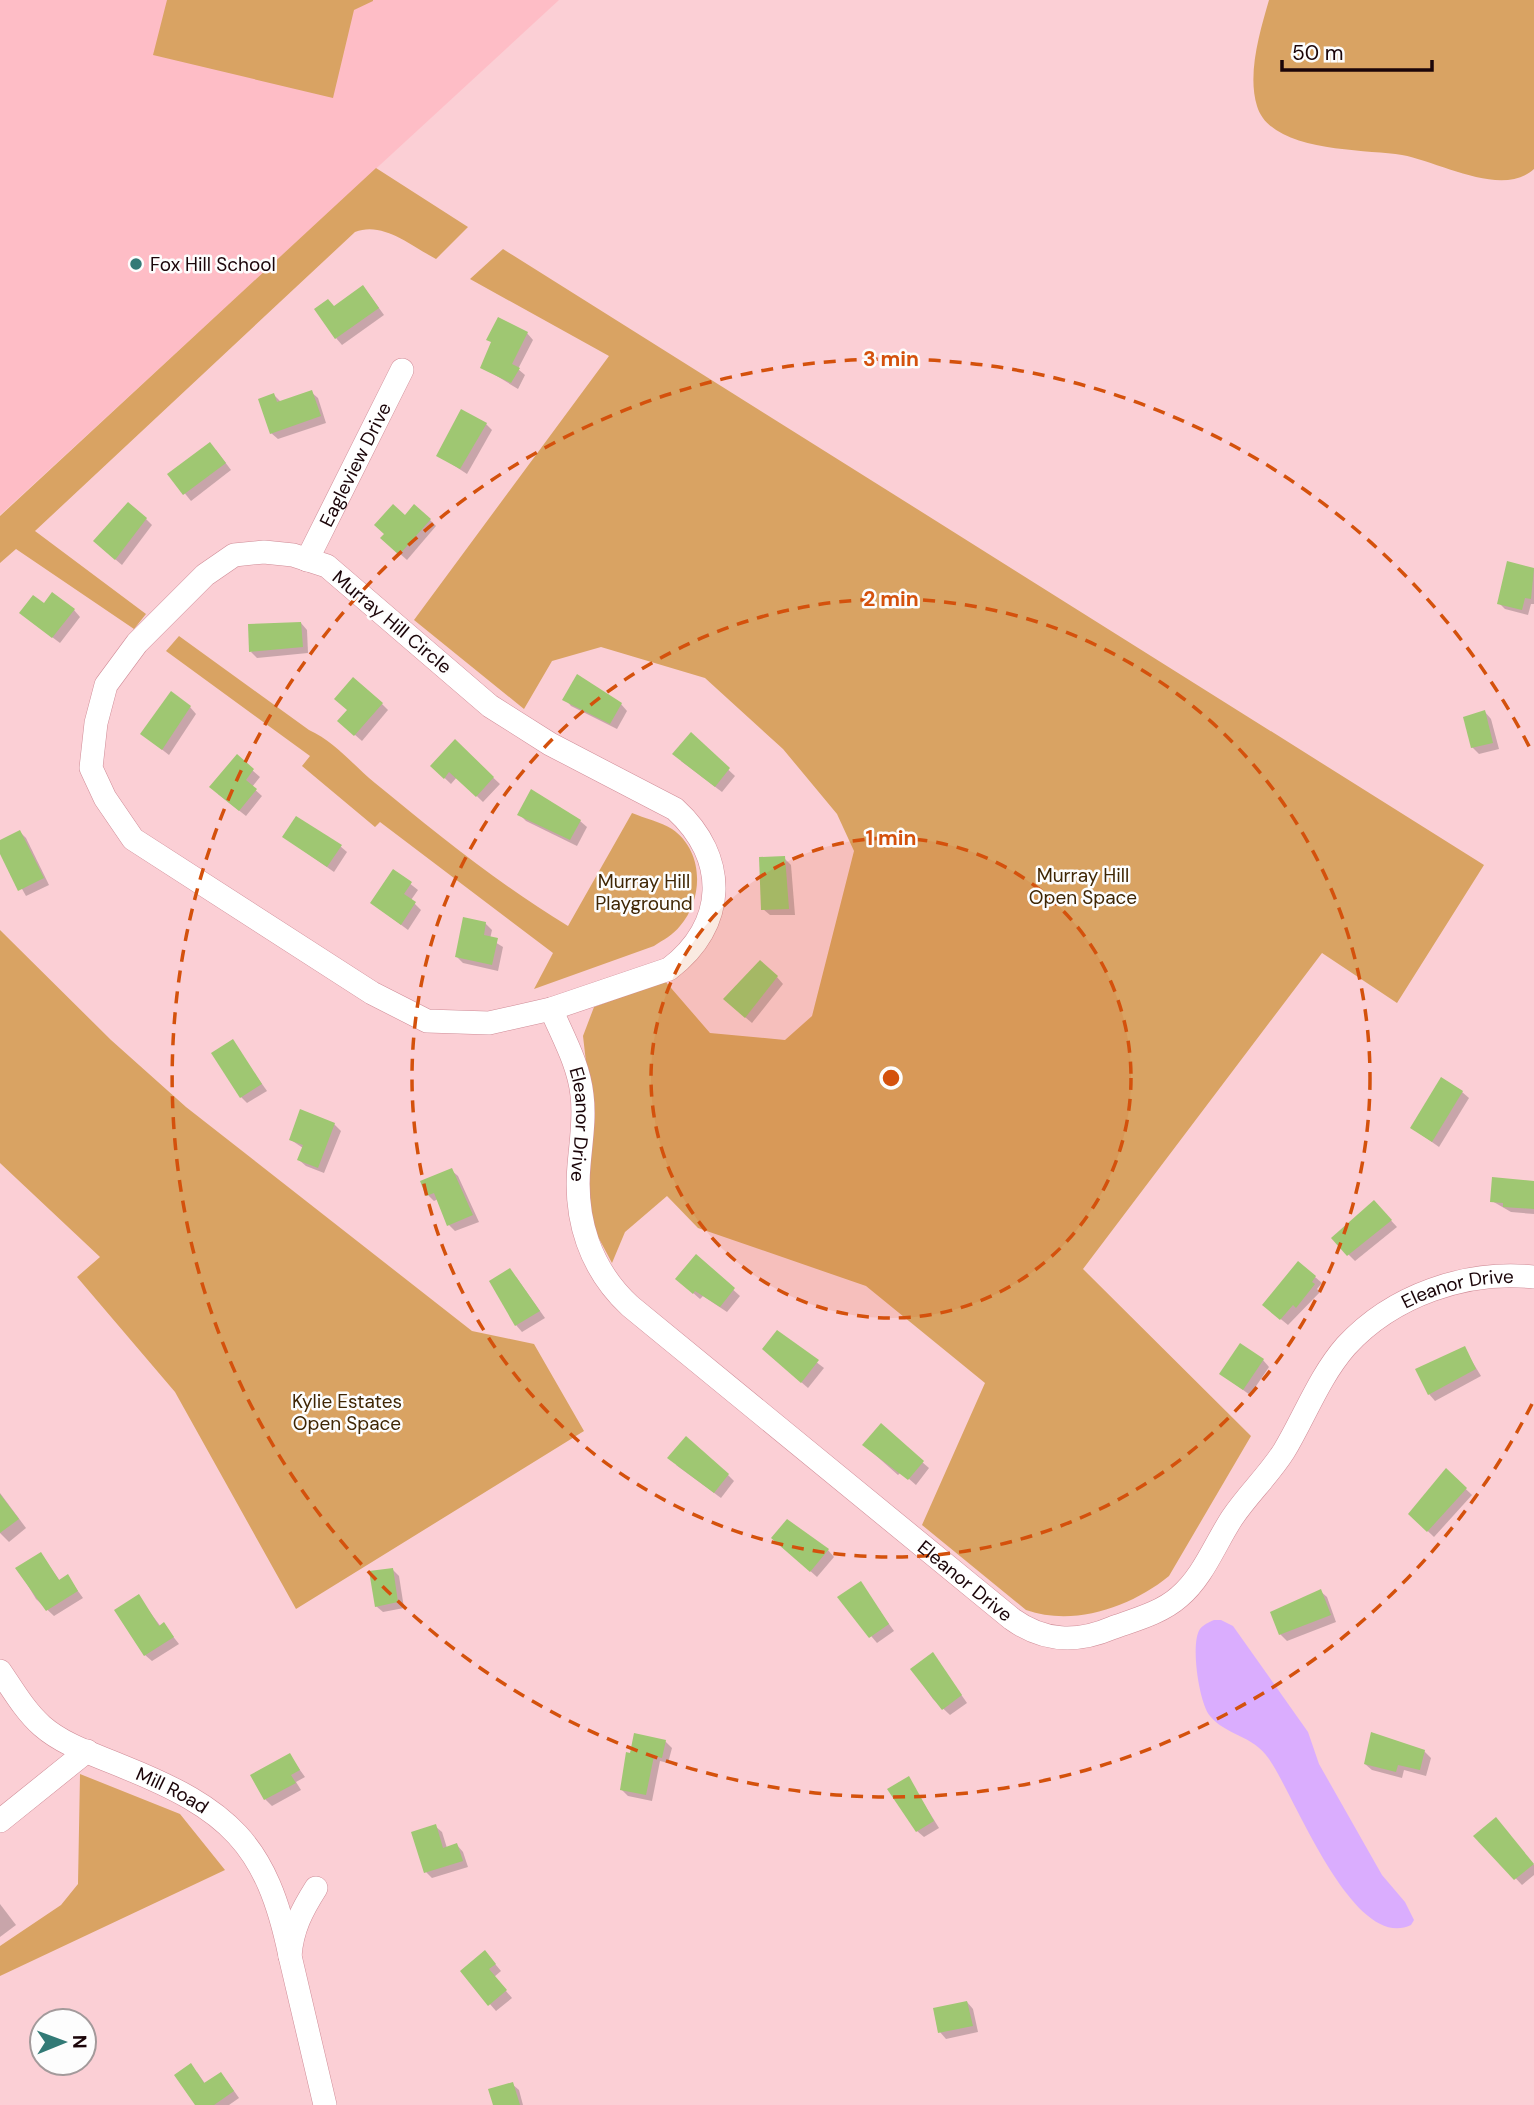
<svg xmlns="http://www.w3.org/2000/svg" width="1534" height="2105" viewBox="0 0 1534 2105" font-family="'DM Sans',sans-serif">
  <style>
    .built { fill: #febdc6 }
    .green { fill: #d9a363 }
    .water { fill: #daadfe }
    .shadow { fill: #0003 }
    .building { fill: #9fc772 }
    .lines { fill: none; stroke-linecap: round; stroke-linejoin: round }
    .minor-casing { stroke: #cf8b96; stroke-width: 24 }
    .minor { stroke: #fff; stroke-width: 23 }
    .ring { fill: none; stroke: #d4510c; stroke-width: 3.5; stroke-dasharray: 12 9 }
    .poi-dot { fill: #327a76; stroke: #fdfdfd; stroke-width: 2.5 }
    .labels { text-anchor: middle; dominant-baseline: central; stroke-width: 5; stroke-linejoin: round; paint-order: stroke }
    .poi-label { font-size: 19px; fill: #1b0509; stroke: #fdfdfd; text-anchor: start }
    .street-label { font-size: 19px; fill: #1b0509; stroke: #fdfdfd }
    .park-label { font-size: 19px; fill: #3f2604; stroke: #fdfdfd }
    .centre { fill: #d4510c; stroke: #fdfdfd; stroke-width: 3.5 }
    .ring-label { font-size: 21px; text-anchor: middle; font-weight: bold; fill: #d4510c; stroke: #fdfdfd; stroke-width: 5; stroke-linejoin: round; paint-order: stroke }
  </style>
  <rect width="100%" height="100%" fill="#fbcfd5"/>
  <path class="built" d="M0 0H559L0 515Z"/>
  <g class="green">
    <path d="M167 0H373V1L354 10 333 98 153 55Z"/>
    <path d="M1269 0H1534V169C1502 198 1440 162 1402 155 1363 149 1271 153 1257 106 1247 74 1260 31 1269 0Z"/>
    <path d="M376 168 468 227 436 259C411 246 383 221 355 232L35 531 146 614 134 629 16 549 0 563V516Z"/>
    <path d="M503 249 1484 865 1397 1003 1322 953 1083 1269 1251 1436 1169 1576C1131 1607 1074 1627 1026 1610L922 1525 985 1383 866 1286 698 1228 667 1196 625 1232 612 1263 596 1233 587 1203V1071L583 1036 594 1007 665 981 710 1033 785 1040 812 1016 854 851 837 814 783 749 705 678 601 647 552 661 524 709 414 620 609 356 470 279Z"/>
    <path d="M179 636 309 730C335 742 353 765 375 783 436 833 500 885 568 926L632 813C644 818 661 822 672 829 704 851 704 898 680 926 673 935 663 940 654 946L534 989 553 953 380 822 375 827 302 766 310 756 166 651Z"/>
    <path d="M0 930 111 1040 186 1107 472 1331 534 1344 584 1431 296 1609 175 1392 77 1277 100 1257 0 1163Z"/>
    <path d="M80 1774 180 1814 225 1870 0 1976V1946L61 1905 78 1884Z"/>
  </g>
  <path class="water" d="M1214 1620H1221L1233 1626 1308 1732 1319 1764 1382 1875 1405 1902 1414 1920 1411 1925C1353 1953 1294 1794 1269 1759 1253 1735 1225 1735 1210 1716 1199 1703 1190 1643 1200 1629 1203 1625 1209 1622 1214 1620Z"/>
  <g class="shadow">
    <path d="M369 294 384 315 342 345 336 338Z"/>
    <path d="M527 333 533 340 518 369 525 375 518 389 482 367Z"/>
    <path d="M311 392 318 398 326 423 278 439 271 433 274 395 281 402Z"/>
    <path d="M486 424 492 430 467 474 438 455Z"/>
    <path d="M216 450 231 470 191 501 169 474Z"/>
    <path d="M405 517 430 520 436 526 407 560 389 544Z"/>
    <path d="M146 519 152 525 122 565 102 548Z"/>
    <path d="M1508 563 1534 569V604H1531L1528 615 1505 609 1499 603Z"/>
    <path d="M44 605 74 610 80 617 60 643 28 619Z"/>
    <path d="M301 623 307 630 308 653 257 658 251 652Z"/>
    <path d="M565 699 621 704 627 711 617 729 571 706Z"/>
    <path d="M382 704 388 710 362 741 346 727 349 711Z"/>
    <path d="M190 707 196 714 169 755 142 734Z"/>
    <path d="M1485 712 1491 719 1499 749 1479 754 1472 747Z"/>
    <path d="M691 735 735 776 722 792 681 761Z"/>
    <path d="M455 742 500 784 483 802 457 777 451 784 432 766Z"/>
    <path d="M237 757 260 777 252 787 262 796 246 816 218 794Z"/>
    <path d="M520 815 580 821 587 827 577 846 526 821Z"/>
    <path d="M20 832 26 838 49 885 26 896 0 850V842Z"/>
    <path d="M284 837 340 846 347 852 334 872Z"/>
    <path d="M784 858 791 865 795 915H770L763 909Z"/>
    <path d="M394 871 418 890 411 900 421 910 408 930 372 903Z"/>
    <path d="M485 923 492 930 490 939 503 947 498 971 463 963 457 957Z"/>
    <path d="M777 977 783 984 752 1023 732 1006Z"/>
    <path d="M232 1041 267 1091 247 1103 241 1097Z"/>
    <path d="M1462 1092 1469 1098 1439 1147 1412 1128Z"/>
    <path d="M334 1124 341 1131 324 1173 306 1166 299 1160 303 1148 291 1140Z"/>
    <path d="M451 1170 458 1176 479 1222 455 1231 449 1225 438 1199 434 1201 428 1195Z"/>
    <path d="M1534 1183V1214L1511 1212 1492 1201Z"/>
    <path d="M1374 1202 1397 1227 1355 1261 1333 1239Z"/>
    <path d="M696 1256 740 1296 727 1312 703 1296 700 1299 684 1285Z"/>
    <path d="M516 1277 545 1318 522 1332 516 1325Z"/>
    <path d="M1315 1277 1322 1283 1317 1289 1320 1292 1288 1325 1271 1311Z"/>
    <path d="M777 1332 824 1368 808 1388 770 1355Z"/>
    <path d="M1464 1348 1481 1376 1435 1401 1429 1394Z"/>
    <path d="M1263 1360 1269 1367 1250 1395 1221 1374Z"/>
    <path d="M864 1445 922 1462 929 1468 916 1485 901 1472 898 1475Z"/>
    <path d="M676 1465 728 1475 734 1481 721 1498Z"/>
    <path d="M1446 1470 1472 1495 1434 1537 1410 1514Z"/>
    <path d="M0 1493 26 1528 9 1542 0 1533Z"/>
    <path d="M780 1544 828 1550 834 1557 817 1577Z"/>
    <path d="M41 1554 60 1581 68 1577 83 1598 54 1616 36 1599 18 1569Z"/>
    <path d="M393 1570 399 1576 404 1608 383 1612 376 1606Z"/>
    <path d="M860 1583 894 1631 877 1643 839 1598Z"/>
    <path d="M1320 1591 1327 1597 1336 1622 1287 1641 1280 1634Z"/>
    <path d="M138 1596 161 1627 164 1625 179 1644 152 1661 145 1655Z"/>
    <path d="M933 1654 967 1703 950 1715 933 1699 912 1669Z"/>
    <path d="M665 1741 672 1748 668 1763 660 1761 652 1801 628 1796 622 1790Z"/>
    <path d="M1424 1751 1431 1758 1426 1776 1404 1770 1402 1778 1372 1770 1365 1764Z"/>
    <path d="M290 1756 305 1777 296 1782 301 1790 272 1806 265 1799Z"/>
    <path d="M908 1778 939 1828 924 1837 917 1831Z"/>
    <path d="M435 1826 442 1832 447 1848 457 1845 463 1852 468 1867 432 1878 426 1872Z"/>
    <path d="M1502 1826 1534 1865V1875L1522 1885 1476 1836Z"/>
    <path d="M0 1904 16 1925 0 1937Z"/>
    <path d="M491 1959 501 1971 494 1977 512 1998 496 2011 462 1972Z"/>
    <path d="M967 2002 973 2009 978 2032 946 2039 940 2032Z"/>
    <path d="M197 2072 206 2085 227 2081 239 2098 229 2105H197Z"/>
    <path d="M512 2084 519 2090 523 2105H495Z"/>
  </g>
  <g class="building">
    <path d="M363 285 379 308 335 339 314 309 328 299 334 306Z"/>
    <path d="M498 317 528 332 512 364 520 368 511 383 480 368 491 342 486 340Z"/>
    <path d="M312 390 321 416 270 434 258 399 274 393 277 402Z"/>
    <path d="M461 409 487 423 460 469 436 456Z"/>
    <path d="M210 442 226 463 183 495 167 474Z"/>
    <path d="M128 502 147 518 115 560 93 541Z"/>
    <path d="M393 504 405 515 414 504 431 519 399 555 380 538 384 534 374 525Z"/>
    <path d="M1507 561 1534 568 1531 599 1525 598 1522 610 1497 604Z"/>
    <path d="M52 592 75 609 52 638 19 613 33 595 44 603Z"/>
    <path d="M301 622 303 647 249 652 248 624Z"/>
    <path d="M577 674 622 703 610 724 562 700Z"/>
    <path d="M353 677 383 703 354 736 337 721 347 710 334 699Z"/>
    <path d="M171 691 191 706 162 750 140 734Z"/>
    <path d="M1485 710 1493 743 1471 748 1463 717Z"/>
    <path d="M691 732 730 768 715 787 672 754Z"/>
    <path d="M455 739 494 777 476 797 449 772 444 779 430 766Z"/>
    <path d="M237 754 254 769 246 780 257 789 239 811 209 787Z"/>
    <path d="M531 789 581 820 570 840 517 815Z"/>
    <path d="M296 816 342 845 327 867 282 837Z"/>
    <path d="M20 830 44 878 18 891 0 854V840Z"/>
    <path d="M785 856 789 909 761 910 759 857Z"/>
    <path d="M393 869 412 882 404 894 416 902 401 925 370 903Z"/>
    <path d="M463 917 486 922 484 935 498 938 492 965 455 957Z"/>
    <path d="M760 960 778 976 745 1018 723 999Z"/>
    <path d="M233 1039 262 1084 240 1098 211 1053Z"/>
    <path d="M1441 1077 1463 1091 1432 1142 1410 1128Z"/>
    <path d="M300 1109 335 1123 318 1168 297 1160 303 1145 289 1140Z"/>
    <path d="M452 1168 473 1215 447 1226 434 1193 426 1196 420 1181Z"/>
    <path d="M1492 1177 1534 1181V1209L1503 1207V1203L1490 1202Z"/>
    <path d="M1374 1200 1392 1220 1347 1256 1331 1238Z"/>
    <path d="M696 1254 735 1288 720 1307 695 1291 693 1294 675 1279Z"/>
    <path d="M1298 1261 1316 1276 1312 1282 1315 1284 1296 1308 1293 1305 1280 1320 1262 1305Z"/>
    <path d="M510 1268 540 1311 515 1326 489 1281Z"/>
    <path d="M777 1330 819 1360 801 1383 762 1349Z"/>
    <path d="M1240 1343 1264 1359 1243 1390 1219 1374Z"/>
    <path d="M1465 1346 1476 1369 1428 1395 1415 1369Z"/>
    <path d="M881 1423 924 1461 908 1480 862 1445Z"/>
    <path d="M686 1436 729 1474 714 1493 667 1458Z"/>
    <path d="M1446 1468 1467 1488 1427 1532 1408 1514Z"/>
    <path d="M0 1494 19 1519 0 1533Z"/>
    <path d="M787 1519 829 1549 810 1572 771 1538Z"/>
    <path d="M41 1552 59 1580 68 1574 78 1591 46 1611 15 1568Z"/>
    <path d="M393 1568 398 1602 375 1607 369 1571Z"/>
    <path d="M861 1581 889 1624 869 1638 837 1597Z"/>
    <path d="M1321 1589 1331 1615 1279 1635 1270 1612Z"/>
    <path d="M139 1594 159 1626 164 1622 174 1637 144 1656 114 1610Z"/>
    <path d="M933 1652 962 1695 942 1710 910 1669Z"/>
    <path d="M1371 1732 1425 1750 1420 1770 1398 1765 1396 1772 1364 1764Z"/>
    <path d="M634 1733 666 1740 662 1758 654 1756 646 1795 620 1790 626 1752 630 1753Z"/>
    <path d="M290 1753 300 1770 291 1775 296 1783 264 1800 250 1775Z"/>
    <path d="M909 1776 934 1821 916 1832 887 1789Z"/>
    <path d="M1496 1817 1534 1864 1514 1880 1473 1836Z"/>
    <path d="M436 1824 443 1848 457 1843 463 1861 424 1873 411 1832Z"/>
    <path d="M485 1950 496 1964 489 1969 507 1990 488 2006 460 1971Z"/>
    <path d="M967 2001 973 2026 938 2033 933 2008Z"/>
    <path d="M191 2063 204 2083 221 2072 234 2091 214 2105H195L174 2075Z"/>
    <path d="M513 2082 520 2105H493L488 2089Z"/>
  </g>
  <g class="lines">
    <g class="minor-casing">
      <g id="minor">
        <path d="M264 552 293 555 327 566 490 706 550 744 675 809C729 858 727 925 669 969L551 1009 489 1023 427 1021 372 993 133 839 105 798 91 768 96 723 106 685 137 643 205 575 234 555Z"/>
        <path id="s1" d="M307 560 402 370"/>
        <path id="s2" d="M551 1009C563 1037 579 1065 582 1095 585 1118 581 1141 579 1165 574 1219 590 1269 630 1306L1012 1619C1044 1642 1077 1643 1112 1628 1134 1620 1161 1613 1179 1597 1203 1577 1215 1544 1232 1518 1248 1494 1269 1475 1284 1451 1305 1416 1319 1377 1346 1346 1393 1295 1466 1270 1534 1277"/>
        <path id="s3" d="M0 1671C13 1690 25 1711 42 1726 65 1746 96 1755 124 1767 228 1809 267 1843 290 1956"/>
        <path d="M0 1821 87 1751"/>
        <path d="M316 1888C302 1910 292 1929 290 1956L325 2105"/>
      </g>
    </g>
    <use href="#minor" class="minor"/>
  </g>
  <circle cx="891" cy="1078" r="240" fill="#d4510c" fill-opacity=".12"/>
  <g class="ring">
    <circle cx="891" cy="1078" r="240"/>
    <circle cx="891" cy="1078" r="479"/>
    <path d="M1532 1404A719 719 0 1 1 1532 752"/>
  </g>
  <circle class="poi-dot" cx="136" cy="264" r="7"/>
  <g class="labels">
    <g class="poi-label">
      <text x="150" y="264">Fox Hill School</text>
    </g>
    <g class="street-label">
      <text stroke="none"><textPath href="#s1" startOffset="107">Eagleview Drive</textPath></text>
      <text transform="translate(392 622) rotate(40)">Murray Hill Circle</text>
      <text stroke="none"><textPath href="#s2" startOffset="121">Eleanor Drive</textPath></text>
      <text stroke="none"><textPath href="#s2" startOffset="1423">Eleanor Drive</textPath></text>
      <text stroke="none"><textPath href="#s2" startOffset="751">Eleanor Drive</textPath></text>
      <text stroke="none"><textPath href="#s3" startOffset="215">Mill Road</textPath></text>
    </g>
    <g class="park-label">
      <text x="1083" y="875">Murray Hill<tspan x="1083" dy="22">Open Space</tspan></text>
      <text x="644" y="881">Murray Hill<tspan x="644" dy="22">Playground</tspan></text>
      <text x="347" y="1401">Kylie Estates<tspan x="347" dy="22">Open Space</tspan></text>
    </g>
  </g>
  <circle cx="891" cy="1078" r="10" class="centre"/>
  <g class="ring-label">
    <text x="891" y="366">3 min</text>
    <text x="891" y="606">2 min</text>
    <text x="891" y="845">1 min</text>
  </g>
  <g transform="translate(63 2042) rotate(89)"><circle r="33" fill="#fdfdfd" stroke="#a39a9b" stroke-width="2"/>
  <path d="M0-5L12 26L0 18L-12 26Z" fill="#327a76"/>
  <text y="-10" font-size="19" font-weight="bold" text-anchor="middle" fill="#1b0509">N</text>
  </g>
  <path d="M1282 60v10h150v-10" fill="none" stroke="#1b0509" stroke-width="3.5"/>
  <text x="1292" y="60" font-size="21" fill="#1b0509" stroke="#fdfdfd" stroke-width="5" paint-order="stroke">50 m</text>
</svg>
